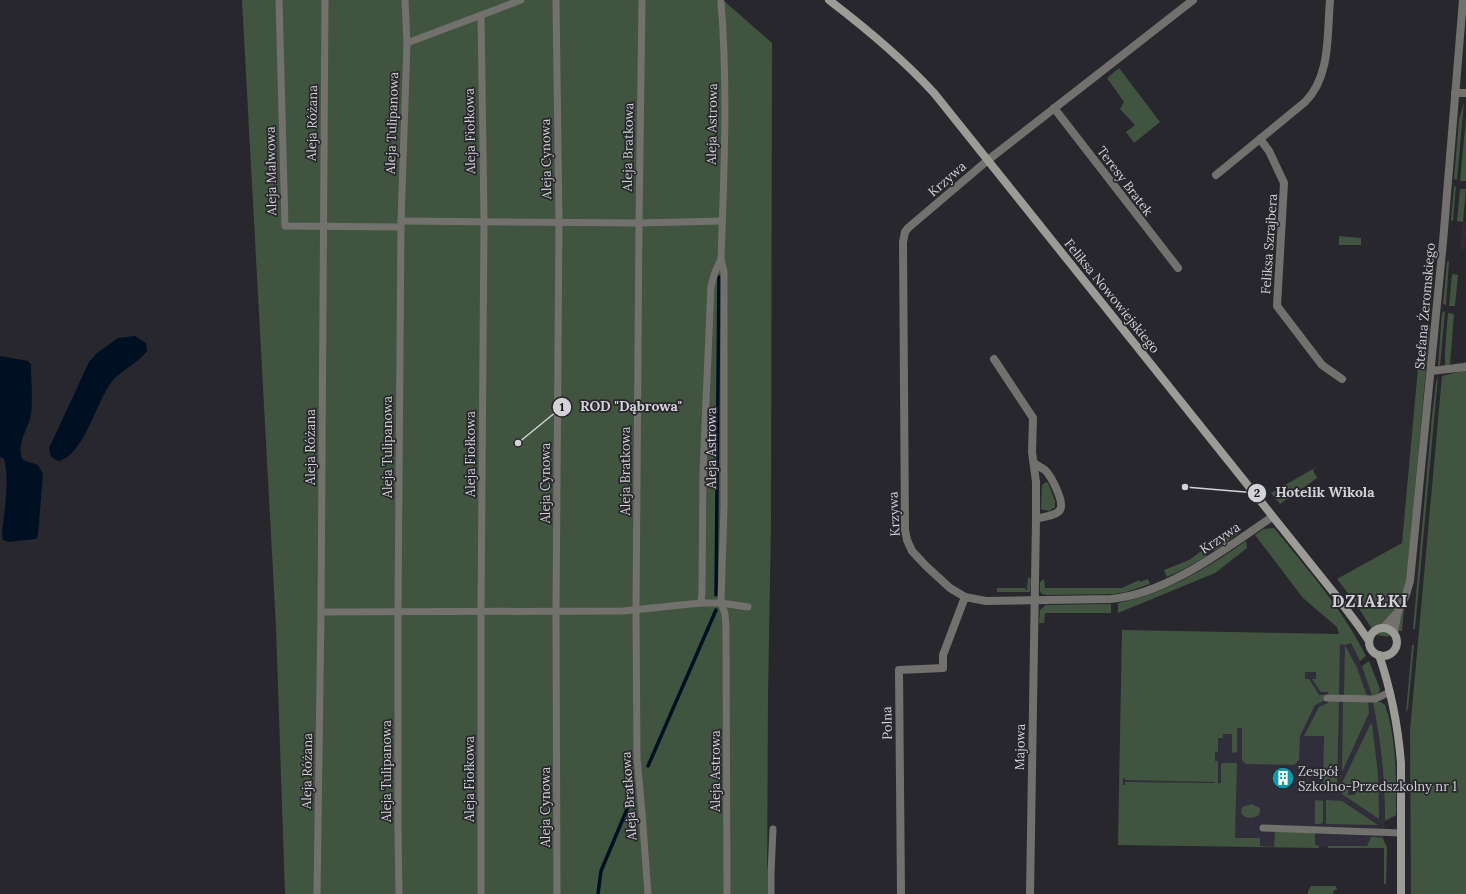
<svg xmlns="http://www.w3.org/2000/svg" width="1466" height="894" viewBox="0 0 1466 894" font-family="Lora,serif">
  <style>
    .commercial { fill: #372a37 }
    .built { fill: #302e3a }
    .green { fill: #41543f; fill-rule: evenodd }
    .water { fill: #001023 }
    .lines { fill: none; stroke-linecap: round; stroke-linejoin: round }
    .stream { stroke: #001023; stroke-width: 3.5 }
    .lane { stroke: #72716e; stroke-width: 7 }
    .street { stroke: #72716e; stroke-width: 8 }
    .secondary { stroke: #9c9b96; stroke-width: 8 }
    .labels { text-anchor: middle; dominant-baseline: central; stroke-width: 3.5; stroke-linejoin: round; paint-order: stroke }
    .street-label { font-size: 13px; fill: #d3d3d7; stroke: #28272d }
    .poi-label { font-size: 13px; fill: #d3d3d7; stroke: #28272d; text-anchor: start }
    .district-label { font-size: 17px; font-weight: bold; letter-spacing: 1px; fill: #d3d3d7; stroke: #28272d }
    .leader { fill: none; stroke: #d3d3d7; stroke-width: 1.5 }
    .callout-dot { fill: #d3d3d7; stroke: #28272d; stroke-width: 1.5 }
    .mark-label { font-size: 12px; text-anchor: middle; font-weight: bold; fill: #111 }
    .callout-label { font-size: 14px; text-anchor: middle; font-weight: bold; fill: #d3d3d7; stroke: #28272d; stroke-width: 3.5; stroke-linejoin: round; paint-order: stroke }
  </style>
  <rect width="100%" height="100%" fill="#28272d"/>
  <path class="commercial" d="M1463 220 1466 221 1465 250 1460 249Z"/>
  <path class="built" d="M1122 630 1257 633 1351 643 1362 666 1372 696 1377 720 1385 792 1384 848 1118 845Z"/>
  <g class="green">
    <path d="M242 0H723L772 43 771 524 768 697 767 894H285L276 627Z"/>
    <path d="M1119 68 1160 122 1134 143 1126 132 1135 125 1120 109 1124 102 1107 78Z"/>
    <path d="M1464 103 1457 180 1454 179 1459 119Z"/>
    <path d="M1466 118V181H1460Z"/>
    <path d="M1456 186 1453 221 1451 220 1454 187Z"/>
    <path d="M1460 189H1466L1463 222 1457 221Z"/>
    <path d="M1339 236 1361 238V245H1339Z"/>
    <path d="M1449 261 1446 305 1443 304 1447 262Z"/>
    <path d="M1452 274 1458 275 1455 306H1449Z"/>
    <path d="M1445 311 1440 366 1438 365 1442 313Z"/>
    <path d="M1448 313 1454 314 1450 365 1466 362V363L1445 366V350Z"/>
    <path d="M1422 324 1430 325 1402 631H1396C1393 639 1384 636 1376 635L1354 601 1337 579 1402 543Z"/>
    <path d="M1466 370V894H1411L1410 731 1442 376Z"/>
    <path d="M1438 377 1415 629H1413L1432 416 1436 383Z"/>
    <path d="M1320 465 1313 470 1317 478 1280 504 1271 493Z"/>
    <path d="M1046 482 1048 483 1055 501V507L1049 511 1041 509 1042 485Z"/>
    <path d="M1232 528 1239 533 1214 551 1210 545Z"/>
    <path d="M1274 528C1308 570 1342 608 1366 656L1360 661 1351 643 1345 645 1357 668 1367 696H1344L1345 645 1340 644 1339 696 1329 695 1328 692H1321L1312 679H1316V672H1305V679H1309L1319 695H1325V700L1315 705 1300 736 1299 760 1294 765 1246 764 1242 760V728H1237V752L1232 753V734H1223V738H1218V752H1215V761H1218V783H1221V764L1223 763H1237L1235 838H1260V846L1274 847 1275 831 1315 832V845L1319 846V848L1118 845 1122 630 1339 634 1337 627 1303 598 1255 535 1263 529ZM1123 778H1125V780L1215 782V783L1125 782V785H1123Z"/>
    <path d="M1246 541 1247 548 1215 573 1118 613V603C1166 594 1207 568 1246 541Z"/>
    <path d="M1203 550 1207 556 1186 568 1167 577 1164 570 1189 560Z"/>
    <path d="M1028 577 1031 579 1030 592H997V588H1025L1026 590H1027Z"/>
    <path d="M1044 579 1045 588H1122L1139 580 1140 582 1148 579 1150 584 1126 592 1114 594 1047 595 1042 594 1040 591V582Z"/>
    <path d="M1111 604V613H1045L1044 623H1039L1040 610 1046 605Z"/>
    <path d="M1412 645H1414L1408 709 1406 712Z"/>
    <path d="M1369 661 1380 689C1379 693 1376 696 1372 696L1362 666Z"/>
    <path d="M1328 701H1339L1337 785 1323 784 1324 736H1304L1319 707 1328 703Z"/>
    <path d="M1343 701H1368L1369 713 1342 772Z"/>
    <path d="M1373 702H1381L1385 705C1397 740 1396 779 1396 815L1385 821C1385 780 1381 741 1373 702Z"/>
    <path d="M1371 723 1372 724 1378 774 1379 819 1342 794V783ZM1348 784 1355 785V795H1348Z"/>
    <path d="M1315 800 1323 801V822L1321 824H1315Z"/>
    <path d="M1326 800 1342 801 1378 825 1326 824Z"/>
    <path d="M1252 804 1260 808V811L1259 815C1253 819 1245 819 1241 813L1242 807Z"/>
    <path d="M1371 837H1377V838L1382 837 1387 847 1386 884H1384V848H1328V846H1367Z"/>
    <path d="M1311 886H1336L1337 890H1334L1333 894H1308V891Z"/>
  </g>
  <g class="water">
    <path d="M135 336 146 343 147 351C138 364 120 370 110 384 96 406 89 435 71 454 68 457 63 459 60 461 51 459 50 456 49 448L89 362 97 353 118 338Z"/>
    <path d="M0 356 28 361 31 364C31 380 33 399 31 415 28 429 15 446 23 460L38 465 43 474 38 535 36 539 9 542 3 540 2 534C4 511 10 482 4 459L0 457Z"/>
  </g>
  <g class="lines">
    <g class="stream">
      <path d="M716 595 719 277"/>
      <path d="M648 766 716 610"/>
      <path d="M598 894 601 871 633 795"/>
    </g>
    <g class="lane">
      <path d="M279 0 285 226 401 227"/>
      <path d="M556 0 559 222 556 611 557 894"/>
      <path d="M642 0 639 223 636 610 637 758 642 812 648 894"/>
      <path d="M721 2C728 87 724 174 721 259L724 272V507L721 603 725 614 726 628 727 894"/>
      <path d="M481 15 484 221 481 611V894"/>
      <path d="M407 43 521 0"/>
      <path d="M401 221 639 223 722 221"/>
      <path d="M701 603 702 592 703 471 711 286 715 272 721 259"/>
      <path d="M321 612 623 611 701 603H721L748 607"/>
      <path d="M1327 698 1375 699 1390 692"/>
      <path d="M1263 828 1401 833"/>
      <path d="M317 894 321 612 325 0"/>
      <path d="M399 894 398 829V612L401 221 407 43 405 0"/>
      <path d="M771 894V873L773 829"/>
    </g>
    <g class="street">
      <path d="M1193 0 988 160 908 228 905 232 903 242 905 530 907 540 912 551 926 566 950 588 965 597 986 601 1111 599C1168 594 1226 548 1272 517"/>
      <path d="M1455 93H1466"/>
      <path d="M1054 108 1178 268"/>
      <path d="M1260 139 1269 151 1284 183 1277 306 1322 365 1342 379"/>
      <path d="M1216 175 1305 102C1331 76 1327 34 1330 0"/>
      <path d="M994 359 1033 418 1032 452 1036 482V519L1030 894"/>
      <path d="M1431 371 1466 367"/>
      <path d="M1034 463C1038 466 1042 468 1045 470 1051 476 1065 502 1060 510 1056 516 1042 517 1036 519"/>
      <path d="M1384 627 1398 612"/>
      <path d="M1394 632 1398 611 1406 595 1410 581 1443 242 1463 0"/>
      <path d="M901 894 899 670 943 668V655L965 597"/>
    </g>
    <g class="secondary">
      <path d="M829 0C867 29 901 57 934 93L1334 593 1358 625 1369 641"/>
      <circle cx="1383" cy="642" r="14"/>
      <path d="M1379 655C1391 690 1398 726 1401 763V894"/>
    </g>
  </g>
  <defs>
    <g id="building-disc" transform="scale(1.15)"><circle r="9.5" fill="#0f9aa8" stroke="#28272d"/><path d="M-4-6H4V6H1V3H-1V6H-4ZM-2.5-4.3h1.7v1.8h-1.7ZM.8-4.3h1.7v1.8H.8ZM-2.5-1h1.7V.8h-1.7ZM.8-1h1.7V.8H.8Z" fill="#fff"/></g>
  </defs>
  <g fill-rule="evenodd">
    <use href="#building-disc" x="1283" y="778"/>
  </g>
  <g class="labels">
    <g class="street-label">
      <text transform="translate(312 123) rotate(-89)">Aleja Różana</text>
      <text transform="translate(392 123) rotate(-88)">Aleja Tulipanowa</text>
      <text transform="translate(712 124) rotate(-89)">Aleja Astrowa</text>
      <text transform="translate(470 131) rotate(-91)">Aleja Fiołkowa</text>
      <text transform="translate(628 147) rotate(-89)">Aleja Bratkowa</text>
      <text transform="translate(546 159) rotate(-91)">Aleja Cynowa</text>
      <text transform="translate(271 171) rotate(-91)">Aleja Malwowa</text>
      <text transform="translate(947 179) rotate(-41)">Krzywa</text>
      <text transform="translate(1125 181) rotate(53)">Teresy Bratek</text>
      <text transform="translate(1269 244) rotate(-86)">Feliksa Szrajbera</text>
      <text transform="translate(1112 296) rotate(51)">Feliksa Nowowiejskiego</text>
      <text transform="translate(1425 306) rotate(-85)">Stefana Żeromskiego</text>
      <text transform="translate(310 447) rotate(-90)">Aleja Różana</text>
      <text transform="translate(387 447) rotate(-90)">Aleja Tulipanowa</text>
      <text transform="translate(711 448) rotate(-90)">Aleja Astrowa</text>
      <text transform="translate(470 454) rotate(-90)">Aleja Fiołkowa</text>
      <text transform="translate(625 471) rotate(-90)">Aleja Bratkowa</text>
      <text transform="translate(545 483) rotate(-90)">Aleja Cynowa</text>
      <text transform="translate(894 514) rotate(-93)">Krzywa</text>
      <text transform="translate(1220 538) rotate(-34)">Krzywa</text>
      <text transform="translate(887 723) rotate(-91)">Polna</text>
      <text transform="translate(1020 747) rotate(-89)">Majowa</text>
      <text transform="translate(307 771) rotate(-89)">Aleja Różana</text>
      <text transform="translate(386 771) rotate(-90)">Aleja Tulipanowa</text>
      <text transform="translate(715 771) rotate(-90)">Aleja Astrowa</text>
      <text transform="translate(469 779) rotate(-90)">Aleja Fiołkowa</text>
      <text transform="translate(629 796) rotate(-94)">Aleja Bratkowa</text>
      <text transform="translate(545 807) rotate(-90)">Aleja Cynowa</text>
    </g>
    <g class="poi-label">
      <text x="1298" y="771">Zespół<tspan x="1298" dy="15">Szkolno-Przedszkolny nr 1</tspan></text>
    </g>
    <g class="district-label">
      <text x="1370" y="601">DZIAŁKI</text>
    </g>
  </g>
  <path class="leader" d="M518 443L562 407M1185 487L1257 493"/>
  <g class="callout-dot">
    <circle cx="518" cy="443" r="4"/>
    <circle cx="1185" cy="487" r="4"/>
    <circle cx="562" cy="407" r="10"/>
    <circle cx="1257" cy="493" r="10"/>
  </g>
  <g class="mark-label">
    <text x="562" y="411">1</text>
    <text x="1257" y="497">2</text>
  </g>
  <g class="callout-label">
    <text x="631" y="411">ROD "Dąbrowa"</text>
    <text x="1325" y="497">Hotelik Wikola</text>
  </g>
</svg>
